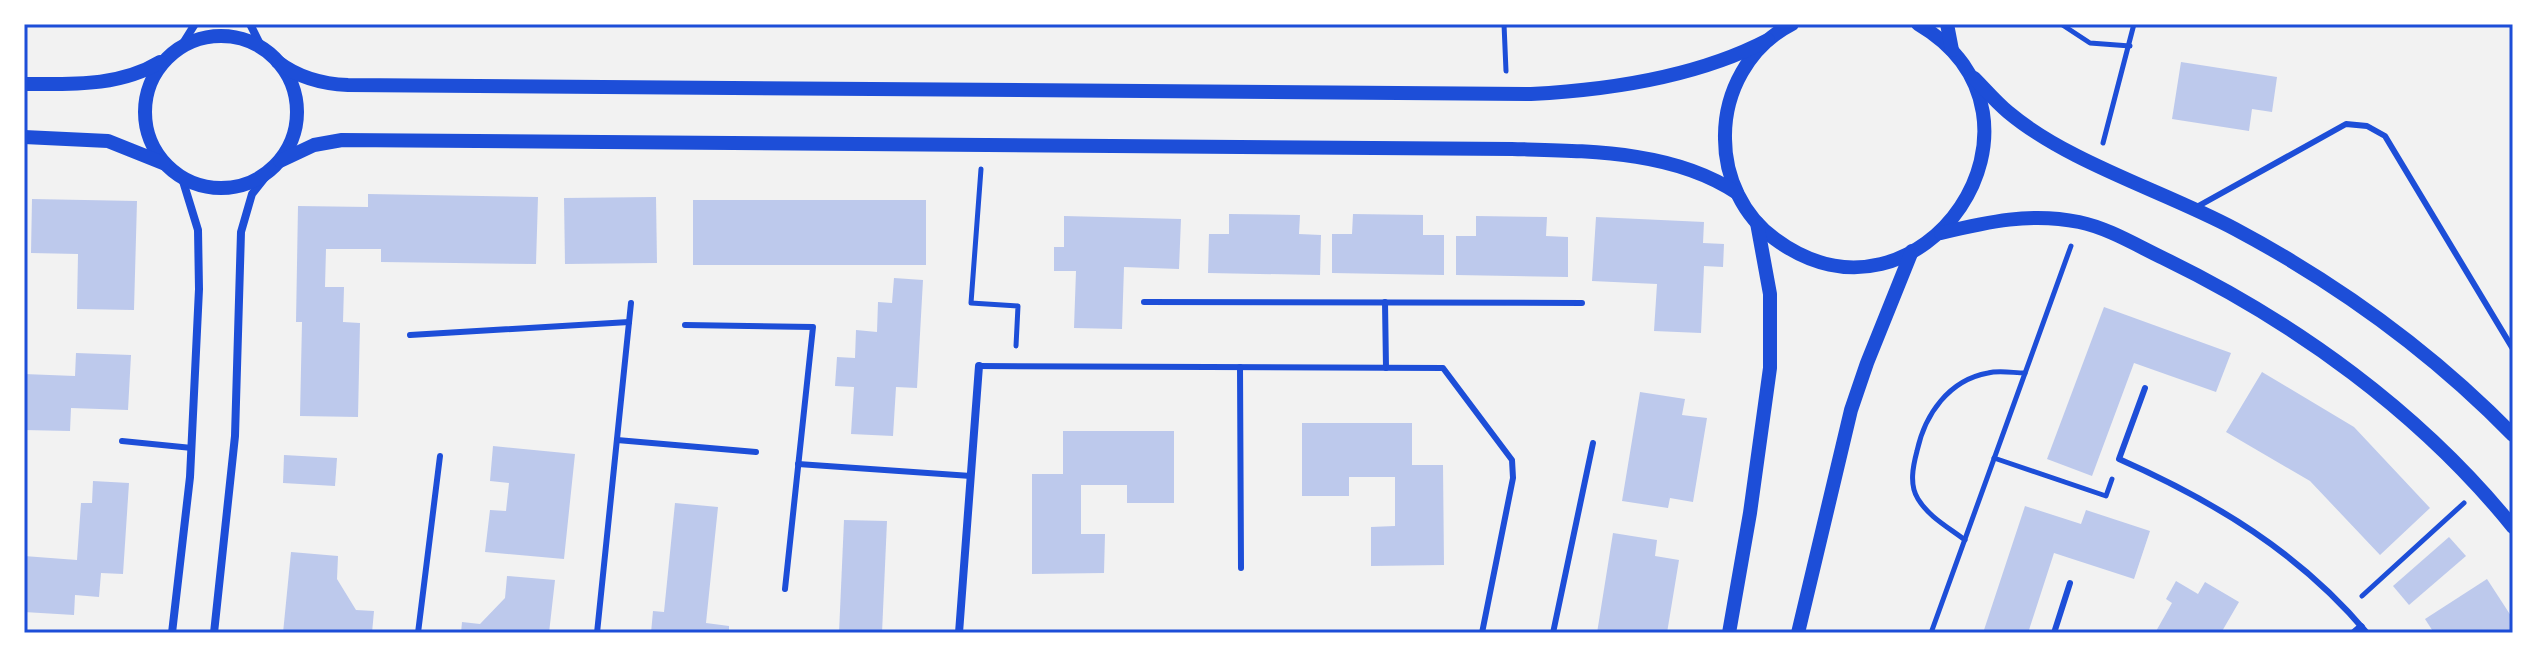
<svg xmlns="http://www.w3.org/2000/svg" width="2537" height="657" viewBox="0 0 2537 657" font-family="Lato,sans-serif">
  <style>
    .building { fill: #bdc9ec }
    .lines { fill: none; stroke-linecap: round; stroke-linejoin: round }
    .path { stroke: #1d4ed8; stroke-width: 5 }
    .service { stroke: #1d4ed8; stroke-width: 6 }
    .minor { stroke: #1d4ed8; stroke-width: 8 }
    .tertiary { stroke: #1d4ed8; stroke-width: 14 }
    .neatline { fill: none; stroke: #1d4ed8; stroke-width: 3 }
  </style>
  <rect width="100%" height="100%" fill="#f2f2f2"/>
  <g class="building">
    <path d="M2181 62 2277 77 2272 112 2252 109 2249 131 2172 119Z"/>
    <path d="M368 194 538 197 536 264 381 262V249H326L325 287H344L343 322 360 323 358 417 300 416 302 322H296L298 206 368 207Z"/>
    <path d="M656 197 657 263 565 264 564 198Z"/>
    <path d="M32 199 137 201 134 310 77 309 78 254 31 253Z"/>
    <rect x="693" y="200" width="233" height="65"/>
    <path d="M1229 214 1300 215 1299 234 1321 235 1320 275 1208 273 1209 234H1229Z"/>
    <path d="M1353 214 1423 215V235H1444V275L1332 273V234H1352Z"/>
    <path d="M1064 216 1181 219 1179 269 1124 267 1122 329 1074 328 1076 271H1054V247H1064Z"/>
    <path d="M1476 216 1547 217 1546 236 1568 237V277L1456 275V236H1476Z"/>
    <path d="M1596 217 1704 222 1703 243 1724 244 1723 267 1704 266 1701 333 1654 331 1657 284 1592 281Z"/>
    <path d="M894 278 923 280 917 388 896 387 893 436 851 434 854 387 835 386 837 357 855 358 856 330 877 332 878 302 892 303Z"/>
    <path d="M2104 307 2231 353 2216 392 2134 363 2092 476 2047 459Z"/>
    <path d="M76 353 131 355 128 410 71 408 70 431 24 430V374L75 376Z"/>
    <path d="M2262 372 2354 427 2430 508 2380 555 2310 481 2226 432Z"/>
    <path d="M1640 392 1685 399 1682 415 1707 418 1693 502 1670 498 1668 508 1622 501Z"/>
    <path d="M1302 423H1412V465H1443L1444 565 1371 566V527L1395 526V477H1349V496H1302Z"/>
    <path d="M1063 431H1174V503H1127V485H1081V534H1105L1104 573 1032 574V474H1063Z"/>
    <path d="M493 446 575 454 564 559 485 552 490 510 506 511 509 483 490 481Z"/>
    <path d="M284 455 337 458 335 486 283 483Z"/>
    <path d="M93 481 129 483 123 574 101 573 99 597 75 595 74 615 24 612V556L77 560 81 503H92Z"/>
    <path d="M675 503 718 507 706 623 729 626V633H651L653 611 664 612Z"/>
    <path d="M2025 506 2081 524 2086 510 2150 531 2134 579 2054 553 2028 633H1983Z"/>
    <path d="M844 520 887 521 882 633H839Z"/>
    <path d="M1613 533 1657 540 1655 556 1679 560 1667 633H1597Z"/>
    <path d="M2449 537 2466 556 2409 605 2393 586Z"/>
    <path d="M291 552 338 556 337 579 356 610 374 611 372 633H283Z"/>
    <path d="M507 576 555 580 549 633H461L462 622 480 624 505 598Z"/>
    <path d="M2487 579 2513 619V633H2434L2425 619Z"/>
    <path d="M2176 581 2198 594 2205 582 2239 602 2221 633H2155L2172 603 2166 599Z"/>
  </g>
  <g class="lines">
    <g class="path">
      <path d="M1504 24 1506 71"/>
      <path d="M2061 24 2090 43 2130 46"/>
      <path d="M2103 143 2134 24"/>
      <path d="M981 169 971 303 1018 306 1016 346"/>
      <path d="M1994 458 2106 496 2112 479"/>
      <path d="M1965 540C1948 527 1929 517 1918 499 1909 485 1913 466 1917 451 1925 414 1949 380 1988 373 1999 370 2014 373 2025 373"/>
      <path d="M2362 596 2464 503"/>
      <path d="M1931 633 2071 246"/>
    </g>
    <g class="service">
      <path d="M2193 209 2346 124 2367 126 2385 136 2513 349"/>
      <path d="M24 300V359"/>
      <path d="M1144 302 1582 303"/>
      <path d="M1385 302 1386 368"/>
      <path d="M685 325 813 327 785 589"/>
      <path d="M410 335 629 322"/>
      <path d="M979 366 1443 368 1512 460 1513 478 1482 633"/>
      <path d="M1240 367 1241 568"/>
      <path d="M2145 388 2119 459C2214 501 2300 553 2367 633"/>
      <path d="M617 440 756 452"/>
      <path d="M122 441 192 448"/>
      <path d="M798 464 971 476"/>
      <path d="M418 633 440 456"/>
      <path d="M597 633 631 303"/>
      <path d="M1310 633H1314"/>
      <path d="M1553 633 1593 443"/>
      <path d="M2054 633 2070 583"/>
    </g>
    <g class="minor">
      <path d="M250 24 260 44 270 54"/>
      <path d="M180 48 195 24"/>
      <path d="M172 633 190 477 199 289 198 230 182 178"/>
      <path d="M214 633 235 436 241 232 252 194 271 170"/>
      <path d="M959 633 979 366"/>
      <path d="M2354 633 2361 627"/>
    </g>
    <g class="tertiary">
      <path d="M1792 24C1749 46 1724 92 1725 139 1725 177 1743 216 1775 239 1921 347 2076 117 1918 24"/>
      <path d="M1947 24 1952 50"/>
      <circle cx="221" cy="112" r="76"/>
      <path d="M278 62C299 78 322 84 348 85L1531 94C1610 90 1697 77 1768 40"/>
      <path d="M1974 78C1985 89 1996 102 2008 112 2069 163 2164 191 2235 229 2338 284 2431 351 2513 435"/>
      <path d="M24 84C70 84 119 87 160 62"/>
      <path d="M24 137 108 141 163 163"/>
      <path d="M280 161 314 145 342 140 1512 149C1587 151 1673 150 1737 193"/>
      <path d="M1941 233C1987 222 2031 212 2079 222 2108 228 2136 245 2163 258 2295 322 2420 412 2513 527"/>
      <path d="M1729 633 1750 513 1770 368V294L1757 223"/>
      <path d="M1798 633 1851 410 1867 363 1912 251"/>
    </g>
  </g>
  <rect width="2537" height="657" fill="none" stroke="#ffffff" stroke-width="52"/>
  <rect x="26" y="26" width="2485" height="605" class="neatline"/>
</svg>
